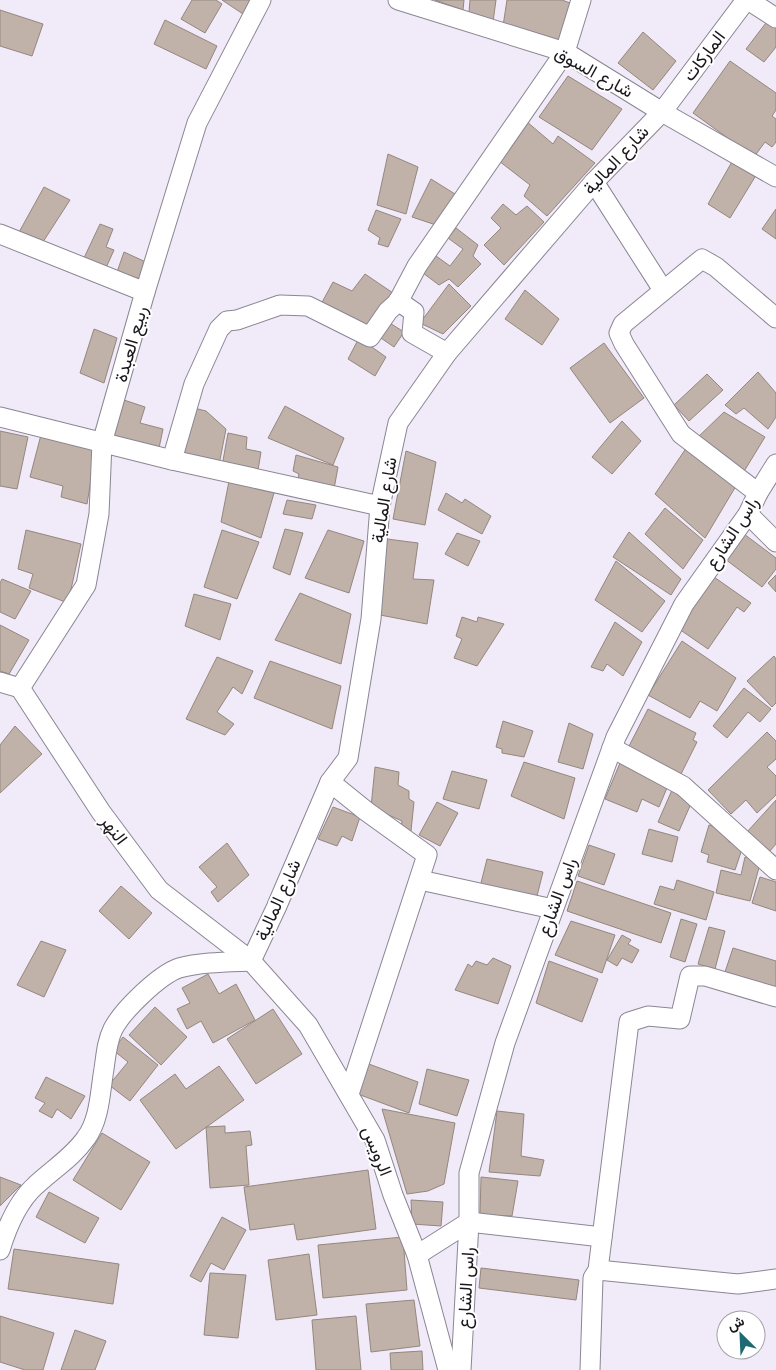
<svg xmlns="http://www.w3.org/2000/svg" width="776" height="1370" viewBox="0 0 776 1370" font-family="Helvetica,Vazirmatn,sans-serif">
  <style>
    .building { fill: #c0b2a9; stroke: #94877e }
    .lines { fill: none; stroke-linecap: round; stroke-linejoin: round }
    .minor-casing { stroke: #8b8693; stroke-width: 21 }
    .minor { stroke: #fff; stroke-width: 19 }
    .labels { text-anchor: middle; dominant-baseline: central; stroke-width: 4; stroke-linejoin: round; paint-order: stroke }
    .street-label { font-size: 18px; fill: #1a171c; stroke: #fff }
  </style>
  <rect width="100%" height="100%" fill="#f0eaf9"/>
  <g class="building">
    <path d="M192 0H216L222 4 205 33 181 19Z"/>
    <path d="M222 0H252L243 14Z"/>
    <path d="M435 0H464L463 10Z"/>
    <path d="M470 0H496L493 22 469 12Z"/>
    <path d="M507 0H562L570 3 558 44 503 26Z"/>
    <path d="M0 10 43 24 32 56 0 46Z"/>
    <path d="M769 19 776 24V47L764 62 746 49Z"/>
    <path d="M165 20 217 46 206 69 154 44Z"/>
    <path d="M643 32 676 61 653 90 618 63Z"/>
    <path d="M730 61 776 93V110L772 116 776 119V142L772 147 765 142 754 157 693 113Z"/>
    <path d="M568 76 622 109 592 150 539 117Z"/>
    <path d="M526 121 553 144 558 136 595 163 547 216 524 196 530 185 499 161Z"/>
    <path d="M388 154 418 167 406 214 377 205Z"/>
    <path d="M733 160 755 177 730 218 708 204Z"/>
    <path d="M431 179 455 194 436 225 412 217Z"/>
    <path d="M44 187 70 200 41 245 18 234Z"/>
    <path d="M503 204 516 215 527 206 544 222 504 265 484 245 501 228 491 218Z"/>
    <path d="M776 209V239L762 229Z"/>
    <path d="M376 210 401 219 388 247 378 244 380 238 368 230Z"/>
    <path d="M100 224 113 229 106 247 114 250 105 270 83 260Z"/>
    <path d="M456 228 478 245 473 256 481 264 458 287 449 279 439 285 423 273 436 256 450 266 463 249 448 238Z"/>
    <path d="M124 252 148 263 140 279 117 272Z"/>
    <path d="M365 274 393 293 367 327 319 308 333 282 352 291Z"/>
    <path d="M449 284 471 306 443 334 420 323Z"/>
    <path d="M525 290 559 319 542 345 505 319Z"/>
    <path d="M385 320 404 332 394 347 378 336Z"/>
    <path d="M94 329 117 338 104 383 80 373Z"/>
    <path d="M359 338 386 357 375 376 348 359Z"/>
    <path d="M604 343 644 398 610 423 570 368Z"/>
    <path d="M758 372 776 393V417L768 429 744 408 736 414 725 405Z"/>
    <path d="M707 374 723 390 689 421 674 405Z"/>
    <path d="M121 399 145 407 140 423 163 429 158 453 112 440Z"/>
    <path d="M285 406 344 438 333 465 268 438Z"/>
    <path d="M194 408 206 411 226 429 219 465 181 456Z"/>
    <path d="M724 412 765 437 743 473 696 439Z"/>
    <path d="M622 421 641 441 612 474 592 457Z"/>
    <path d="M0 431 28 437 17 489 0 486Z"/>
    <path d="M42 431 97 443 87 504 61 497 63 486 30 477Z"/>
    <path d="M228 433 247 437 246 449 261 452 257 476 222 466Z"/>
    <path d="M689 444 739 481 705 538 655 494Z"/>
    <path d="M406 451 436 462 425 525 393 519Z"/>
    <path d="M296 455 338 467 334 489 297 482 299 474 293 471Z"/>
    <path d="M230 476 276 486 261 538 221 522Z"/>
    <path d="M446 493 462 503 465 499 491 516 482 534 438 510Z"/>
    <path d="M287 500 316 505 312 519 283 514Z"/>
    <path d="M665 508 703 540 683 569 645 534Z"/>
    <path d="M285 529 303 533 290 575 273 568Z"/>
    <path d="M26 530 81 544 68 603 29 588 33 574 18 569Z"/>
    <path d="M222 530 259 542 237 599 204 587Z"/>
    <path d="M328 530 364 541 349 593 305 578Z"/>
    <path d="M629 532 681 579 671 595 613 557Z"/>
    <path d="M457 533 480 541 468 566 445 554Z"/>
    <path d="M744 534 776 558V569L762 587 725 559Z"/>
    <path d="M387 539 418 543 413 579 434 580 427 624 380 615Z"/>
    <path d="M616 561 665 601 642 632 595 600Z"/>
    <path d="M776 575V592L768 583Z"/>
    <path d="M714 577 751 603 744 612 737 607 708 649 679 629Z"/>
    <path d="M2 579 31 591 15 619 0 612V583Z"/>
    <path d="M300 593 351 614 341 664 275 640Z"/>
    <path d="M194 594 231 604 220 640 185 626Z"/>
    <path d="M462 617 477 622 478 617 504 624 477 666 454 658 462 639 456 636Z"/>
    <path d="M615 622 642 642 623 676 607 664 603 671 591 667Z"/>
    <path d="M0 625 29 640 9 674 0 671Z"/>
    <path d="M682 641 736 678 717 711 700 701 690 718 648 695Z"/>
    <path d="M774 656 776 659V703L772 707 747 681Z"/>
    <path d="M217 657 253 671 242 694 233 687 217 712 234 724 225 735 186 719Z"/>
    <path d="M270 661 341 686 332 729 254 698Z"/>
    <path d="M744 688 771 709 760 722 748 712 727 738 713 726Z"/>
    <path d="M648 709 696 733 693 740 697 742 681 774 628 748Z"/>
    <path d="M503 721 533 731 524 757 502 753V749L496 747Z"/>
    <path d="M569 723 593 734 583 769 558 762Z"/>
    <path d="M15 726 42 754 0 793V745Z"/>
    <path d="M767 732 776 741V759L767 767 776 776V795L757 813 746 800 731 814 708 790Z"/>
    <path d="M524 762 575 778 564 819 511 796Z"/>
    <path d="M620 763 669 783 659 807 642 799 637 812 605 799Z"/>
    <path d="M375 767 399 772 398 785 409 791V799L414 802 411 831 401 830 402 821 371 807Z"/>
    <path d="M452 771 487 780 479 809 443 799Z"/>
    <path d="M672 790 693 799 679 831 658 822Z"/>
    <path d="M776 800V844L769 852 747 832Z"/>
    <path d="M437 802 458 813 440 846 419 835Z"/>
    <path d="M333 807 360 817 352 841 342 836 337 846 318 839Z"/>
    <path d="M709 825 732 832 729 842 743 846 735 870 707 862 709 855 701 852Z"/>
    <path d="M649 829 678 837 672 862 642 854Z"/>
    <path d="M227 843 249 875 218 902 211 892 217 887 199 867Z"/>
    <path d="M589 845 615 854 604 885 578 876Z"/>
    <path d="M745 857 761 860 750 901 716 893 721 870 741 875Z"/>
    <path d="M487 859 543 872 536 900 480 887Z"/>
    <path d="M760 877 776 882V911L752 903Z"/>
    <path d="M677 880 714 892 706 920 654 904 660 886 674 890Z"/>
    <path d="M577 881 671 913 661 943 567 911Z"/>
    <path d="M121 886 152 913 129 939 99 911Z"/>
    <path d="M681 919 697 924 685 962 670 957Z"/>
    <path d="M571 921 615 935 602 973 555 955Z"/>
    <path d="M709 927 725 931 715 969 698 964Z"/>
    <path d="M622 935 631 940 628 944 639 950 632 963 622 958 617 966 607 960Z"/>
    <path d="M41 941 66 950 44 997 17 985Z"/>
    <path d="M733 948 776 961V989L724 975Z"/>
    <path d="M493 958 511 966 498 1004 455 990 468 964 472 967 476 961 487 965Z"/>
    <path d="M549 961 598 979 582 1022 536 1003Z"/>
    <path d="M208 974 219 994 236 984 255 1020 213 1043 201 1021 187 1029 177 1009 190 1003 182 988Z"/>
    <path d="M155 1007 187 1037 161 1065 129 1035Z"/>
    <path d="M273 1009 302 1054 256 1084 227 1039Z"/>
    <path d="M123 1037 158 1065 130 1101 109 1085 128 1062 113 1050Z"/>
    <path d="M366 1063 418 1082 409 1113 355 1093Z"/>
    <path d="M219 1066 244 1100 176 1149 140 1100 175 1074 186 1089Z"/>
    <path d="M427 1069 469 1080 457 1116 419 1104Z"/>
    <path d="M46 1077 85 1096 71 1119 57 1109 52 1118 39 1111 45 1103 35 1098Z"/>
    <path d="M382 1109 455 1123 444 1184 428 1191 407 1194Z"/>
    <path d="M497 1111 524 1114 521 1156 544 1160 540 1176 489 1172Z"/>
    <path d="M225 1126V1133L250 1131 252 1145 246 1146 249 1185 210 1188 206 1127Z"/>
    <path d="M102 1133 150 1162 121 1210 73 1180Z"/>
    <path d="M368 1170 376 1229 297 1240 294 1224 250 1230 244 1187Z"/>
    <path d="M0 1177 21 1185 0 1206Z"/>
    <path d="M481 1177 518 1181 512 1216 480 1215Z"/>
    <path d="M49 1192 99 1218 85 1243 36 1217Z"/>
    <path d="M411 1200 443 1202 441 1226 412 1224Z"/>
    <path d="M222 1217 246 1230 224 1270 211 1263 201 1282 190 1276Z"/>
    <path d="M403 1237 407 1290 323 1298 318 1245Z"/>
    <path d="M14 1249 119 1264 113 1304 8 1289Z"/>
    <path d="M309 1254 317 1315 276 1320 268 1260Z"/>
    <path d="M481 1268 579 1280 576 1300 479 1288Z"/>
    <path d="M210 1273 246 1275 238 1338 204 1335Z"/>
    <path d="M414 1300 420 1346 371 1352 366 1304Z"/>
    <path d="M0 1316 54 1333 43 1370H25L0 1362Z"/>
    <path d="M356 1316 361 1370H316L312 1320Z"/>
    <path d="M75 1330 106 1341 95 1370H61Z"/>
    <path d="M422 1351 423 1370H391L390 1353Z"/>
  </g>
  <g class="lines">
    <g class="minor-casing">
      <g id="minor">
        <path d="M398 0 565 52 662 112 776 177"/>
        <path d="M748 0 776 18"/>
        <path d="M594 182 663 290"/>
        <path d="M0 234 145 292"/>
        <path d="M398 301 414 312 412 333 447 353"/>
        <path d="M0 417 172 460 380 506"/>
        <path d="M172 460 194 384 219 329 227 321 237 320 280 305 308 306 370 337 388 311 398 302 417 266 565 52 581 0"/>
        <path d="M758 493 681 434 624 344 619 333 623 324 702 259 716 267 776 318"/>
        <path d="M748 514 776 542"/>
        <path d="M0 682 20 688 101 812 159 890 251 961 308 1025 375 1140 393 1195 417 1255 448 1370"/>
        <path d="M20 688 86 585 99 514 102 443 145 292 197 123 261 0"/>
        <path d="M612 748 683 786 776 870"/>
        <path d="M330 782 366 811 427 855 349 1094"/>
        <path d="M420 880 553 909"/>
        <path d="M251 961 276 908 330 782 348 758 371 619 380 506 398 423 447 353 594 182 662 112 746 0"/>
        <path d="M0 1250C7 1227 18 1201 36 1185 53 1169 73 1157 86 1138 100 1119 100 1092 104 1069 106 1055 107 1041 113 1029 123 1010 159 975 179 968 202 962 227 962 251 961"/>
        <path d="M417 1255 469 1222 602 1237"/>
        <path d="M598 1270 738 1284 776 1279"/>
        <path d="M461 1370 469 1222V1173L505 1043 616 737 684 604 748 514 758 493 776 464"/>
        <path d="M590 1370 593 1278 598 1270 629 1022 648 1016 680 1019 690 976H705L776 997"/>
      </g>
    </g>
    <use href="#minor" class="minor"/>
  </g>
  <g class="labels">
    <g class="street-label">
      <text transform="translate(704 56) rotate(-53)">الماركات</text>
      <text transform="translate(594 72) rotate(29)">شارع السوق</text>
      <text transform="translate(616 160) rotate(-47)">شارع المالية</text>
      <text transform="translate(131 344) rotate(-74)">ربيع العبدة</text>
      <text transform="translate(384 500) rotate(-81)">شارع المالية</text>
      <text transform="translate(732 533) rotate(-57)">راس الشارع</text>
      <text transform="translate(114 830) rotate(53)">النهر</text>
      <text transform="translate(557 897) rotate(-70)">راس الشارع</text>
      <text transform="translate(278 900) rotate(-66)">شارع المالية</text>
      <text transform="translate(377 1151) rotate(68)">الرويس</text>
      <text transform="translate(466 1288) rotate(-87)">راس الشارع</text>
    </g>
  </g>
  <g transform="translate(741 1335) rotate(336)"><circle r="24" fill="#ffffff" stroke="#a3a2a4"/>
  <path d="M0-4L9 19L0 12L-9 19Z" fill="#1f6a72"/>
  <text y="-8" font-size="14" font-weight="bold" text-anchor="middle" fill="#1a171c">ش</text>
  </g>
</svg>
